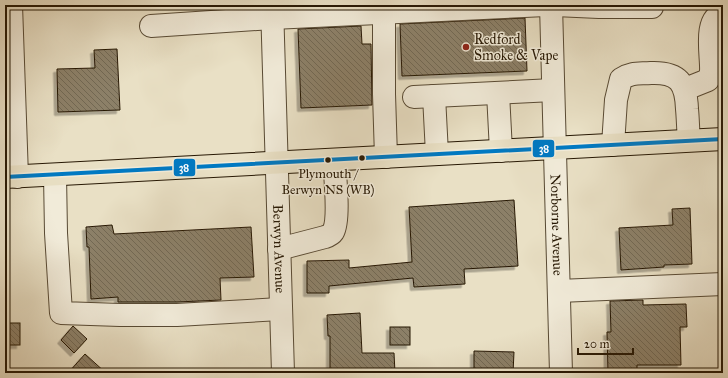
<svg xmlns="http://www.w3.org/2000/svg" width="728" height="378" viewBox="0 0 728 378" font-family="'IM FELL Great Primer',serif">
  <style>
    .building { fill: url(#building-back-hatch); stroke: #271804; filter: url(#shadow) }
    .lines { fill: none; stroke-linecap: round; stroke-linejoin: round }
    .minor-casing { stroke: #584a34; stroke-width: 24 }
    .major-casing { stroke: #271804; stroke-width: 24 }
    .minor { stroke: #f1ebd9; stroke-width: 22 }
    .major { stroke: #e9e0c5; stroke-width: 22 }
    .bus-1-casing { stroke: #f1ebd9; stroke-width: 7 }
    .bus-1 { stroke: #0079c2; stroke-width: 4 }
    .poi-dot { fill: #8f2418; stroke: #f1ebd9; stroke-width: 1.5 }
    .bus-dot { fill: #271804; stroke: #f1ebd9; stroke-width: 1.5 }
    .labels { text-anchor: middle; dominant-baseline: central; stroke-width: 3; stroke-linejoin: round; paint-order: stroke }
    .bus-label { font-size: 13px; fill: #271804; stroke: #f1ebd9 }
    .poi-label { font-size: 14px; fill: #271804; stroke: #f1ebd9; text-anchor: start }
    .street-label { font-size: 14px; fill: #271804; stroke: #f1ebd9 }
    .line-badge { stroke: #f1ebd9; stroke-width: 1.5 }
    .badge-label { font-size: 11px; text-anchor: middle; font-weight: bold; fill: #fff }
  </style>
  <defs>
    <pattern id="building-back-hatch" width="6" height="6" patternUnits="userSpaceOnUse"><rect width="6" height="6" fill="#8c8068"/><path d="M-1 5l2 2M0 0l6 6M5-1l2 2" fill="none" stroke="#726853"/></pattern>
    <filter id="shadow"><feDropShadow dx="-3.5" dy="3.5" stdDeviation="0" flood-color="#0004"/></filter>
  </defs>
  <rect width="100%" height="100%" fill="#e9e0c5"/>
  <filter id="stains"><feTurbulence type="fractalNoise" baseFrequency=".005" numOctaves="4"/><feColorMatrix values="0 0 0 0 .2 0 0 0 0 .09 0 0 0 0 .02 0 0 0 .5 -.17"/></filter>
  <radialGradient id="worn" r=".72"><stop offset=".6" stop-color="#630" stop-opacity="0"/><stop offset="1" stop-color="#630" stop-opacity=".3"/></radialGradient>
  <g class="building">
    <path d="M525 18 527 71 402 76 400 24Z"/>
    <path d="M361 26 362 44H371L372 105 301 108 298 29Z"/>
    <path d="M117 49 120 110 58 112 57 69 95 68 94 50Z"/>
    <path d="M514 200 518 266 464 269 465 284 414 287 413 278 329 286V293H307V261L349 260V268L412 262 409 207Z"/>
    <path d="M690 208 692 264 664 265V267L621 270 619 228 673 225 672 209Z"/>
    <path d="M112 225 114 234 251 227 254 277 220 278 221 300 177 302H118V297L91 299 89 247H87L86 227Z"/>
    <path d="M643 300V305L686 304 687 327H680L681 365H637V373H608L607 332H611L610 301Z"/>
    <path d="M360 313 362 353H394L395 373H330V336H328L327 315Z"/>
    <rect x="5" y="323" width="15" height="22"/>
    <path d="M73 326 87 339 74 353 61 340Z"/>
    <rect x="390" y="327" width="20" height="18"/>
    <path d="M474 351 514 352 513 373H474Z"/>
    <path d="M85 354 106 373H68Z"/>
  </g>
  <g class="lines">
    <g class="minor-casing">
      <g id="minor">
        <path d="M11 5 17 177"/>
        <path id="s1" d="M272 5 283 373"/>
        <path id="s2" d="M551 5 561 373"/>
        <path d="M555 5 599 7H652"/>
        <path d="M384 13V94L386 157"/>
        <path d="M151 26 272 18 546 5"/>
        <path d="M498 93 501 151"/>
        <path d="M686 93 688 88 708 80C709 77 711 74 711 71 712 56 703 18 723 14"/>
        <path d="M434 96 437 154"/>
        <path d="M414 97 553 90"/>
        <path d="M613 145 616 100 621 79C632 72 639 74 651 73 679 72 686 83 687 109 688 119 688 130 689 140"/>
        <path d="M55 175 56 233 61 313 120 315H177L280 309"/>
        <path d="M279 249 325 237C328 236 331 235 333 232 340 220 335 175 334 160"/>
        <path d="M559 291 723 284"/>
      </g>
    </g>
    <g class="major-casing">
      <path id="major" d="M5 177 723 139"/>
    </g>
    <use href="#minor" class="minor"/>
    <use href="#major" class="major"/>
    <g class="bus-1-casing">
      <path id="bus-1" d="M5 177 723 139"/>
    </g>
    <use href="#bus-1" class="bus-1"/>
  </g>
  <circle class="poi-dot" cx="466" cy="47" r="4"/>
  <g class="bus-dot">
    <circle cx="362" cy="158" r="3.5"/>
    <circle cx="328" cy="160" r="3.5"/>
  </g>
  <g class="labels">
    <g class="bus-label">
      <text x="328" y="174">Plymouth /<tspan x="328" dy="16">Berwyn NS (WB)</tspan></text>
    </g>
    <g class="poi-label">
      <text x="474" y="39">Redford<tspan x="474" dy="16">Smoke &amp; Vape</tspan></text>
    </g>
    <g class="street-label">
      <text stroke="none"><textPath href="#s2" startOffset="220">Norborne Avenue</textPath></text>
      <text stroke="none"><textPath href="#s1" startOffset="244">Berwyn Avenue</textPath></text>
    </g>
  </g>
  <g class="line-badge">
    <rect x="532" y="139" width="23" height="19" rx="4" fill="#0079c2"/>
    <rect x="173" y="158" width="23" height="19" rx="4" fill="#0079c2"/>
  </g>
  <g class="badge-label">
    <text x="544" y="152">38</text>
    <text x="184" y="171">38</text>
  </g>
  <rect width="728" height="378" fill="none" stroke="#e9e0c5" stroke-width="20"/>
  <rect x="6" y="6" width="716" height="366" fill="none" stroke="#271804" stroke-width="2"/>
  <rect x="10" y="10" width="708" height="358" fill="none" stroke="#271804"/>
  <path d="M578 348v6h55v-6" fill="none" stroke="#271804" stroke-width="2"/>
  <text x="584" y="348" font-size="12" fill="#271804" stroke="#f1ebd9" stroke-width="3" paint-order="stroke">20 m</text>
  <rect width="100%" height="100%" filter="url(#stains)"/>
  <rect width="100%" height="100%" fill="url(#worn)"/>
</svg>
